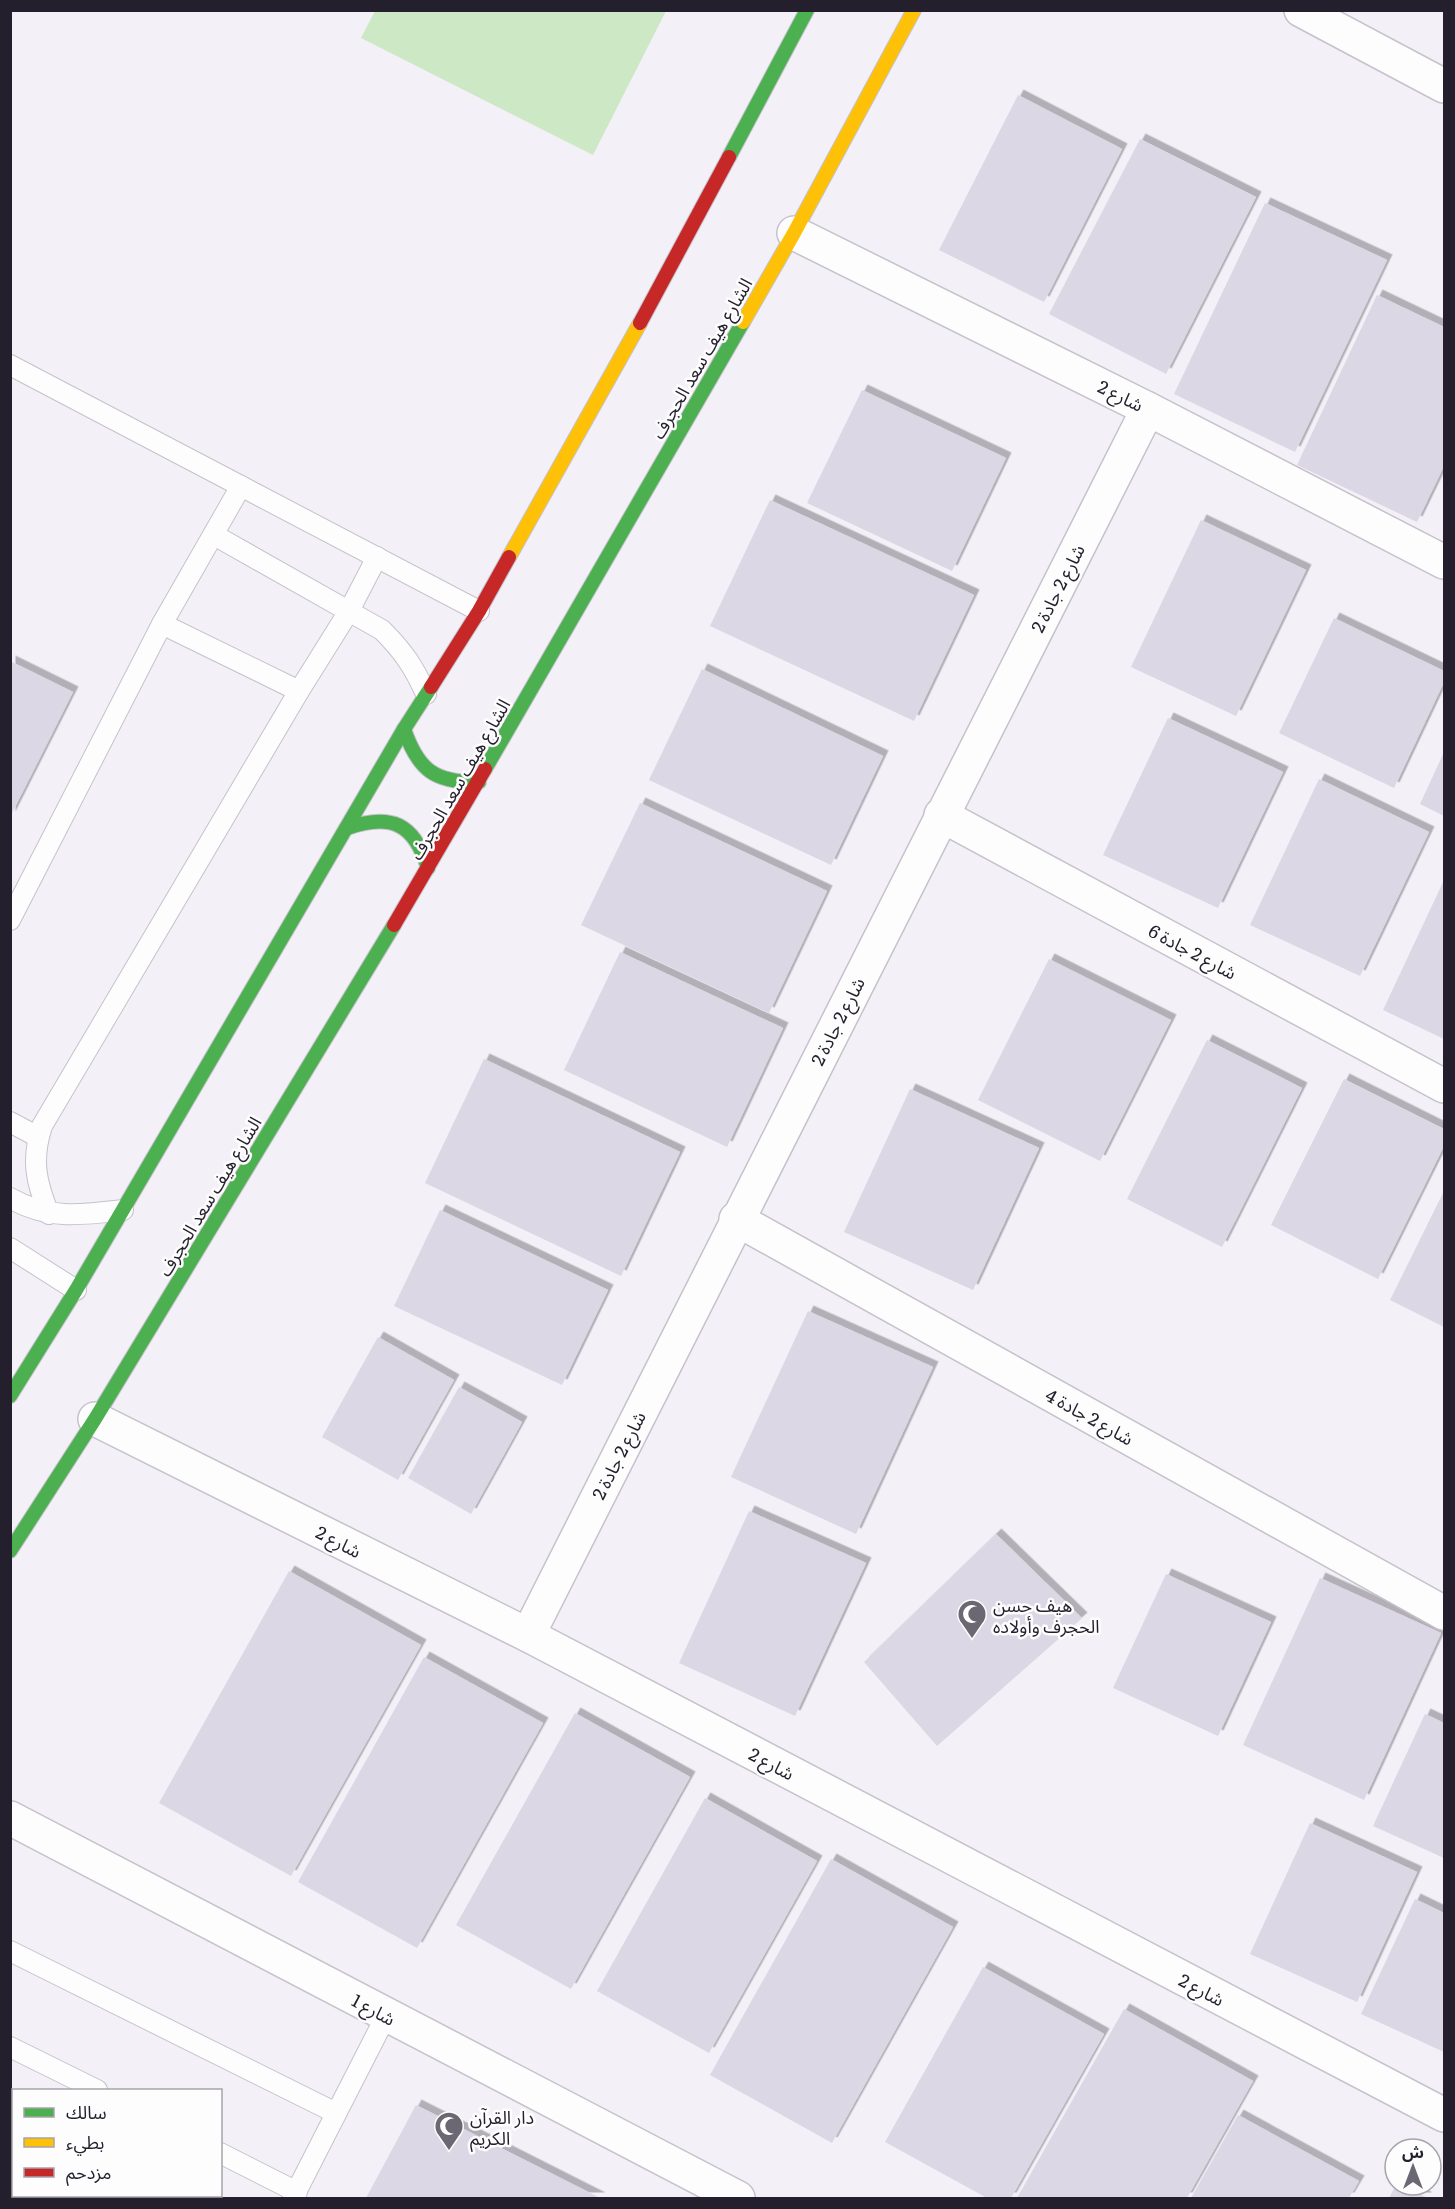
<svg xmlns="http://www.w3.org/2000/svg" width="1455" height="2209" viewBox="0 0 1455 2209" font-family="Literata,'Noto Sans Arabic',serif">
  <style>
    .green { fill: #cce8c5 }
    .building { fill: #dcd7e4; filter: url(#shadow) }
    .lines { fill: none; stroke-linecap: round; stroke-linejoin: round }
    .lane-casing { stroke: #c5c2cb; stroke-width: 22 }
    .street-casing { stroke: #c5c2cb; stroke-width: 36 }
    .fast-casing { stroke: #c5c2cb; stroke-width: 16 }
    .slow-casing { stroke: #c5c2cb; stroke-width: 16 }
    .jam-casing { stroke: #c5c2cb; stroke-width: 16 }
    .lane { stroke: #fdfdfe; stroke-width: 20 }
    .street { stroke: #fdfdfe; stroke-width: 33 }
    .fast { stroke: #4caf50; stroke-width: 14 }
    .slow { stroke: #ffc107; stroke-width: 14 }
    .jam { stroke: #c62828; stroke-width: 14 }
    .labels { text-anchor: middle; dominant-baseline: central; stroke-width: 5; stroke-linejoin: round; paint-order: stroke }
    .street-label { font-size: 18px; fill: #241f2c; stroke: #fdfdfd }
    .poi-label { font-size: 18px; fill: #241f2c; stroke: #fdfdfd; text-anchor: start }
  </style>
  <defs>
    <filter id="shadow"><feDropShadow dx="5.5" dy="-5.5" stdDeviation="0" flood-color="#0004"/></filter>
  </defs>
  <rect width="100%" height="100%" fill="#f3f0f8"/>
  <path class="green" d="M375 11V10L666 11 593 155 361 38Z"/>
  <g class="building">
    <path d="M1018 95 1122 149 1044 302 939 250Z"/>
    <path d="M1140 139 1256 197 1166 374 1049 314Z"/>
    <path d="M1265 203 1387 260 1295 452 1174 394Z"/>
    <path d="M1377 295 1444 327V466L1417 522 1297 465Z"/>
    <path d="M862 390 1006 458 952 571 807 503Z"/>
    <path d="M770 500 974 595 914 721 710 626Z"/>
    <path d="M1201 520 1306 570 1236 716 1131 667Z"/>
    <path d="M1334 618 1444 671V682L1394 788 1279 733Z"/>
    <path d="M10 661 73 692 10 817Z"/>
    <path d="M702 669 883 756 831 865 649 780Z"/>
    <path d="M1168 718 1283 772 1218 908 1103 855Z"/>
    <path d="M1444 752V816L1420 804Z"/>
    <path d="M1319 779 1429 832 1360 976 1250 925Z"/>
    <path d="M640 803 827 891 769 1013 581 925Z"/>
    <path d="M1444 880V1039L1383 1010Z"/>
    <path d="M620 952 783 1028 727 1147 564 1070Z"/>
    <path d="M1049 959 1171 1020 1100 1161 978 1100Z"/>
    <path d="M1207 1040 1302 1088 1222 1247 1127 1199Z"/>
    <path d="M484 1059 680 1152 621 1276 425 1183Z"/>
    <path d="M1344 1079 1444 1129V1146L1378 1279 1271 1225Z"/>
    <path d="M910 1089 1039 1148 973 1290 844 1232Z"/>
    <path d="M1444 1191V1327L1390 1300Z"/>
    <path d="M440 1210 608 1290 562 1385 394 1306Z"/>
    <path d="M808 1311 933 1367 856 1534 731 1477Z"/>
    <path d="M378 1337 454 1380 398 1480 322 1437Z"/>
    <path d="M459 1387 522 1422 471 1514 408 1478Z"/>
    <path d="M749 1511 866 1563 795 1716 679 1663Z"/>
    <path d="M996 1534 1082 1618 937 1746 864 1662Z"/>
    <path d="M289 1571 421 1645 291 1876 159 1803Z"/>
    <path d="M1166 1574 1271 1622 1218 1736 1113 1688Z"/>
    <path d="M1320 1578 1441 1633 1364 1800 1243 1745Z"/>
    <path d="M424 1657 543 1723 417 1948 298 1882Z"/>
    <path d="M575 1713 690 1777 571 1989 456 1925Z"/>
    <path d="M1425 1714 1444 1723V1858L1373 1826Z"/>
    <path d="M705 1798 817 1861 709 2053 597 1991Z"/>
    <path d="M1310 1823 1417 1872 1357 2002 1250 1954Z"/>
    <path d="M831 1859 953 1927 832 2143 710 2075Z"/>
    <path d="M1415 1899 1444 1913V2052L1361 2014Z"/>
    <path d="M983 1967 1104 2034 1011 2198H987L885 2142Z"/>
    <path d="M1124 2009 1253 2081 1187 2198H1017Z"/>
    <path d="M416 2105 600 2198H366Z"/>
    <path d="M1238 2115 1359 2181 1349 2198H1191Z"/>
    <path d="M1396 2185H1403L1427 2198H1389Z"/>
  </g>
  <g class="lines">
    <g class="lane-casing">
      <g id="lane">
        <path d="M10 365 479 611"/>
        <path d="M214 535 382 630C403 651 414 667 426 694"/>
        <path d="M162 624 299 691"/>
        <path d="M10 920 162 624 241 486"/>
        <path d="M10 1122 38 1137"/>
        <path d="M10 1198C48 1220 82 1215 123 1210"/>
        <path d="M49 1214C36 1182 31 1160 42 1126L299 691 349 611 377 557"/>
        <path d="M10 1248 76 1290"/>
        <path d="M10 1951 336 2113"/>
        <path d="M10 2047 97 2090"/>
        <path d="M220 2153 297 2192"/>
        <path d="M10 2182 14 2183"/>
        <path d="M38 2196 44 2198"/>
        <path d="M293 2198 386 2016"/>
      </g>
    </g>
    <g class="street-casing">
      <g id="street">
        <path d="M1301 10 1444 86"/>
        <path d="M794 233 1148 409 1444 562"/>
        <path d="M941 815 1444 1086"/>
        <path d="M736 1219 1444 1613"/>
        <path d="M95 1419 528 1635 1444 2115"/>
        <path d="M528 1635 1148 409"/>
        <path d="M10 1818 738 2198"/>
      </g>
    </g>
    <g class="fast-casing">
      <g id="fast">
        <path d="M729 157 807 10"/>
        <path d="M404 729C418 770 435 783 479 782"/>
        <path d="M485 769 743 322"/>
        <path d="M347 828C391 813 414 823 428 868"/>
        <path d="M10 1396 76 1290 404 729 431 687"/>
        <path d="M10 1551 95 1419 394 925"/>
      </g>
    </g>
    <g class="slow-casing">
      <g id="slow">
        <path d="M743 322 794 233 914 10"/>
        <path d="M509 557 640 323"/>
      </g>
    </g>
    <g class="jam-casing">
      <g id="jam">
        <path d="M640 323 729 157"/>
        <path d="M431 687 479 611 509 557"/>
        <path d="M394 925 485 769"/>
      </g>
    </g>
    <use href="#lane" class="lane"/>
    <use href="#street" class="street"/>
    <use href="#fast" class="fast"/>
    <use href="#slow" class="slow"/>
    <use href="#jam" class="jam"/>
  </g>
  <defs>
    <g id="mosque-pin" transform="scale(1.5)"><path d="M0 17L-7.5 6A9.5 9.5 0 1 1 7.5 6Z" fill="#6c6873" stroke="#fdfdfd"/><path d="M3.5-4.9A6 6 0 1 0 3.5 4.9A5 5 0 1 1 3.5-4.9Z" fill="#fff"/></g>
  </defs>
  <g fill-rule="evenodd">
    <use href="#mosque-pin" x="972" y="1614"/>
    <use href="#mosque-pin" x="449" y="2126"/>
  </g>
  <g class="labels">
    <g class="street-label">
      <text transform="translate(701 358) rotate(-60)">الشارع هيف سعد الحجرف</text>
      <text transform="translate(1121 395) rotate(26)">شارع 2</text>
      <text transform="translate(1057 588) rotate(-63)">شارع 2 جادة 2</text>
      <text transform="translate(459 779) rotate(-60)">الشارع هيف سعد الحجرف</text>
      <text transform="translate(1193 951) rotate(28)">شارع 2 جادة 6</text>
      <text transform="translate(837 1021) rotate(-63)">شارع 2 جادة 2</text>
      <text transform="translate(209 1196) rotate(-59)">الشارع هيف سعد الحجرف</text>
      <text transform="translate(1090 1416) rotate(29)">شارع 2 جادة 4</text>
      <text transform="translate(618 1455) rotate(-63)">شارع 2 جادة 2</text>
      <text transform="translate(339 1541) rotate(27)">شارع 2</text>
      <text transform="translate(772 1763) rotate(28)">شارع 2</text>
      <text transform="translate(1202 1989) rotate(28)">شارع 2</text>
      <text transform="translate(374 2009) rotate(28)">شارع 1</text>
    </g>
    <g class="poi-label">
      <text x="993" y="1604">هيف حسن<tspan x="993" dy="21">الحجرف وأولاده</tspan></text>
      <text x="470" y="2116">دار القرآن<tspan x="470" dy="21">الكريم</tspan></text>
    </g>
  </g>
  <rect width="1455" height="2209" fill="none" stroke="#241f2c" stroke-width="24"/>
  <rect x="12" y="2089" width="210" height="108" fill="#fdfdfd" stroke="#a6a4a9" stroke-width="1.5"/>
  <rect x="24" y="2108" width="30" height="9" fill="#4caf50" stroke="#a6a4a9" stroke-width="1.5"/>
  <text x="66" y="2119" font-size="18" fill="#241f2c">سالك</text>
  <rect x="24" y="2138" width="30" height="9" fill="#ffc107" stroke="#a6a4a9" stroke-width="1.5"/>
  <text x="66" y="2149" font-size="18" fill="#241f2c">بطيء</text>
  <rect x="24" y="2168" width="30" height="9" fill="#c62828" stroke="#a6a4a9" stroke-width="1.5"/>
  <text x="66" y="2179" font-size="18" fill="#241f2c">مزدحم</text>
  <g transform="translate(1413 2167)"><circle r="28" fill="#fdfdfd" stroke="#a6a4a9" stroke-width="1.5"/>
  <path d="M0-4.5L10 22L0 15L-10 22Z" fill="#6c6873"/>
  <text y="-9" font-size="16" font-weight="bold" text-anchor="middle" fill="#241f2c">ش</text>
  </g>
</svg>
